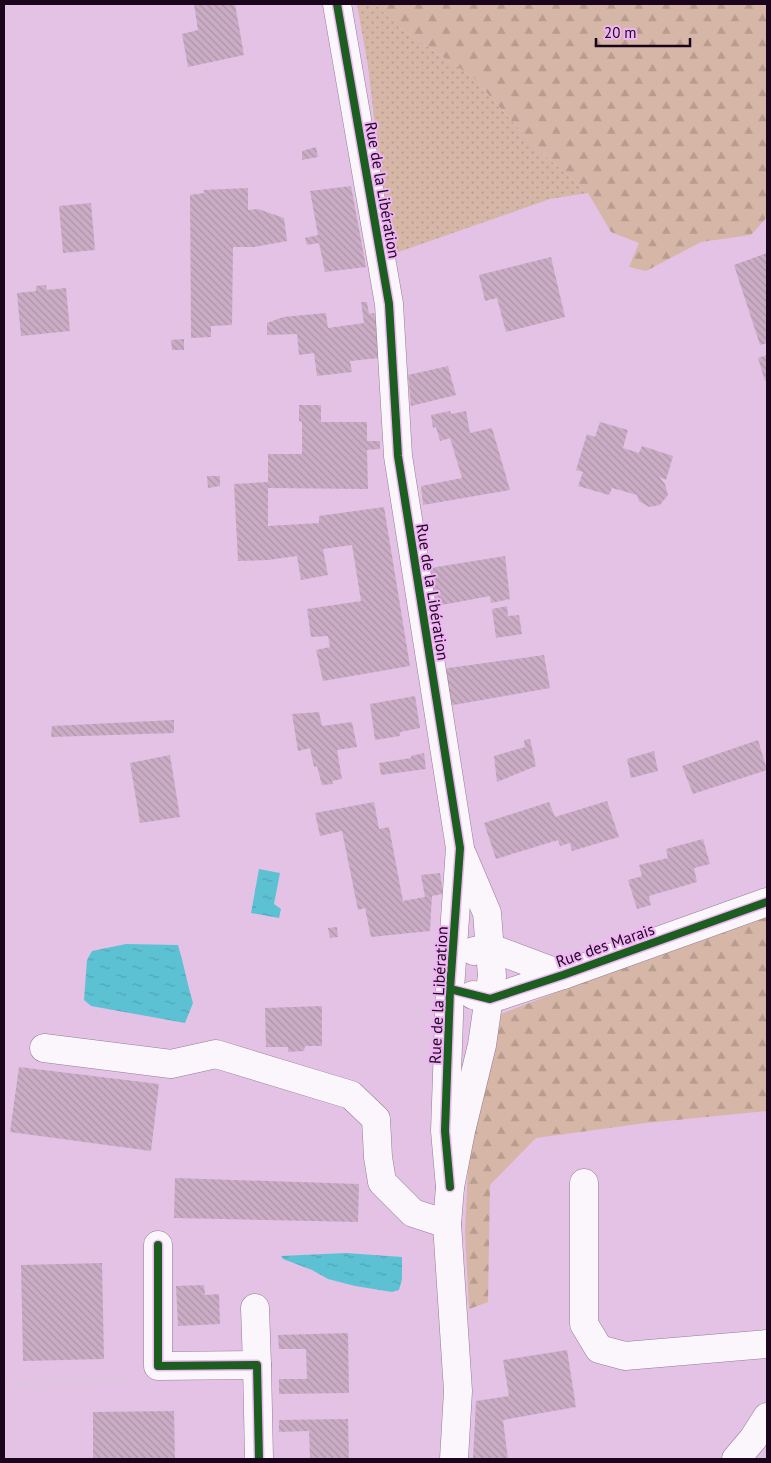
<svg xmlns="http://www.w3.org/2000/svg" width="771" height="1463" viewBox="0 0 771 1463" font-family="'PT Sans',sans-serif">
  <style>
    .grass { fill: url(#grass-dots) }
    .forest { fill: url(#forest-firs) }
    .water { fill: url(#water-ripples) }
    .building { fill: url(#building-back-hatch) }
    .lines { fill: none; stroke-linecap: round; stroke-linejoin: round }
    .minor-casing { stroke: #947b95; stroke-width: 29 }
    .path { stroke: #d6ccd7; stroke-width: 3; stroke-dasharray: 2.5 4; stroke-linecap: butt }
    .minor { stroke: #fbf6fb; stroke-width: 28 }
    .cycleway-casing { stroke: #f0b3f4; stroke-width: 11 }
    .cycleway { stroke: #1b5e20; stroke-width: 8 }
    .labels { text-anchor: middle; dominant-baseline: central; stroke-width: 4; stroke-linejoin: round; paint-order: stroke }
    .street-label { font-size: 16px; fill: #1a051c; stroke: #f0b3f4 }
  </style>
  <defs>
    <pattern id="grass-dots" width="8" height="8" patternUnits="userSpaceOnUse" patternTransform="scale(1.25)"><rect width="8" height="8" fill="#d6b7a7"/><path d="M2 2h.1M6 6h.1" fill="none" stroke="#b79c8f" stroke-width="1.8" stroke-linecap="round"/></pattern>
    <pattern id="forest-firs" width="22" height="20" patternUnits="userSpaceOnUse" patternTransform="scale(1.25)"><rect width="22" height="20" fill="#d6b7a7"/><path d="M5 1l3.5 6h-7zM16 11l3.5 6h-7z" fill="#b79c8f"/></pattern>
    <pattern id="water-ripples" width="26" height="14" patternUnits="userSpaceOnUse" patternTransform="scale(1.25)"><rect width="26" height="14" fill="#5dc1d4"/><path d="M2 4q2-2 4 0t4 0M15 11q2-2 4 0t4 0" fill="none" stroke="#50a4b5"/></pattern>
    <pattern id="building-back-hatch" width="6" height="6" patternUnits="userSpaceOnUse" patternTransform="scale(1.25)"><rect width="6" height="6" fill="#caadc5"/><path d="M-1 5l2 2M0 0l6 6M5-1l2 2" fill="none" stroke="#ad93a9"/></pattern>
  </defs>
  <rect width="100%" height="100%" fill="#e3c2e5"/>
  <path class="grass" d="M357 4H375L400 28 473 77 533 145 588 193 550 199 390 255 368 66Z"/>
  <g class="forest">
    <path d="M375 4H767V217L751 235 701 242 646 271 629 267 639 243 611 232 588 193 533 145 473 77 400 28Z"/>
    <path d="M767 911V1111L646 1123 536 1138 490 1185 488 1302 469 1309 465 1232 468 1167 490 1038 501 1014Z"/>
  </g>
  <g class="water">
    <path d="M259 869 280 873 274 904 281 909 279 918 251 913Z"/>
    <path d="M126 944 178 945C184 964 187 984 193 1003L185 1023 91 1006 84 1000 87 960 92 951Z"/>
    <path d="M346 1253 402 1257V1279L399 1290 392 1292 355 1286 328 1279 312 1270 283 1259 281 1256Z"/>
  </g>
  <g class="building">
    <path d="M194 4H235L244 55 188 67 182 34 198 30Z"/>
    <path d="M316 147 318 157 302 160V151Z"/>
    <path d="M351 186 366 267 325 272 319 243 307 245 305 238 318 235 310 191Z"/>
    <path d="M248 188V210L258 209 284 218 287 241 254 247H233L232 325 211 326V337L191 338 190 195 204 193 203 190Z"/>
    <path d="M91 203 95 250 63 253 59 206Z"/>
    <path d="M767 253V343L760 345 734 265Z"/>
    <path d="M551 257 565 317 506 332 497 298 485 301 479 275Z"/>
    <path d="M46 285 47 290 66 288 70 331 21 336 17 293 36 291V286Z"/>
    <path d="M361 302H367L369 314 374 313 383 355 379 358 350 361 352 372 317 376 314 353 299 355 297 334 267 335V323L283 317 326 313 328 328 364 323Z"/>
    <path d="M184 339V350H172L171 340Z"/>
    <path d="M767 355V380L765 381 758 358Z"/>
    <path d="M448 366 456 395 411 406 408 375Z"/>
    <path d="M299 405H321V422H367V441H380V449L367 450 368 489 268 488V526L319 523V516L384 507 410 666 323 681 316 650 330 647 328 636 311 637 307 609 361 601 352 545 323 549 328 575 301 580 297 556 268 560 238 561 234 484 268 482V454H302V422L299 421Z"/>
    <path d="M450 411 451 414 466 411 470 433 492 428 510 490 423 505 421 486 462 478 450 438 440 441 436 427 433 428 431 415Z"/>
    <path d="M600 422 628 430 623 448 639 453 642 446 673 456 666 480 659 477 665 484 668 495 660 505 649 507 639 501 637 495 612 488 609 495 578 486 583 472 576 470 587 434 595 437Z"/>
    <path d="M207 476H220V486L208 488Z"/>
    <path d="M505 556 510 599 491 603 490 596 431 607 424 569Z"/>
    <path d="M507 606 508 616 519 615 522 634 496 638 492 609Z"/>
    <path d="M544 655 550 688 448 706 441 669Z"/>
    <path d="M415 696 420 728 400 732V736L375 740 370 704Z"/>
    <path d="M319 712 322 726 352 722 357 747 337 750 342 779 332 781 333 784 322 785 317 766 314 767 310 748 298 751 292 714Z"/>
    <path d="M174 720V733L51 737 52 726Z"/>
    <path d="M530 739 536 766 497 782 494 756 525 747 524 740Z"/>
    <path d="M758 740 767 770 693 794 682 766Z"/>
    <path d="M654 751 658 771 631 778 627 759Z"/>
    <path d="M424 753 426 769 381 775 379 763 411 758V756Z"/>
    <path d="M170 755 180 817 140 823 130 763Z"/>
    <path d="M607 801 619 837 572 851 570 843 560 846 558 840 496 859 484 823 549 802 555 817Z"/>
    <path d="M374 802 379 829 389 827 403 901 425 897 421 875 440 873 443 894 432 896 430 931 371 937 365 908 358 910 342 831 320 836 315 813Z"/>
    <path d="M703 839 710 864 694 868 697 882 649 896 651 905 637 909 628 880 642 876 639 865 668 858 666 849Z"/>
    <path d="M337 927 338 937 330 938 328 928Z"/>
    <path d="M322 1006V1046H305L304 1051 288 1052V1047H266L265 1008Z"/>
    <path d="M19 1067 159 1084 151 1151 10 1132Z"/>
    <path d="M175 1178 359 1184 358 1222 174 1218Z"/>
    <path d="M102 1263 104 1359 23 1361 21 1265Z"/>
    <path d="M204 1285 205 1295 219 1294 220 1324 178 1326 176 1286Z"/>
    <path d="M348 1333 349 1393 279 1394V1379H307L306 1349H279L278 1335Z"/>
    <path d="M567 1350 576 1407 503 1420 508 1459H473L476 1401 509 1396 503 1360Z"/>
    <path d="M174 1411 175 1459H93V1412Z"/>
    <path d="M348 1419 349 1459H310L309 1431 279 1432V1420Z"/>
  </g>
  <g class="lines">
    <g class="minor-casing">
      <g id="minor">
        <path d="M337 4 389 304 398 456 460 848 450 989 445 1131 450 1187"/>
        <path d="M474 951 491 948 563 975"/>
        <path d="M473 995 490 999 563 975 767 902"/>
        <path d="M44 1048 171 1064 216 1054 351 1095 376 1119 378 1157 382 1182 413 1213 447 1224"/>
        <path d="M584 1183V1324L599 1349 625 1356 767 1344"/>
        <path d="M158 1245V1366L257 1365 259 1459"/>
        <path d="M255 1308 257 1365"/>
        <path d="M454 1459 458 1391 447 1224 450 1187 461 1131 482 1045 492 976 487 913 462 854"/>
        <path d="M736 1459 753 1439 767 1417"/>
      </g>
    </g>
    <path class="path" d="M4 1382 133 1380"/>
    <use href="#minor" class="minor"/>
    <g class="cycleway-casing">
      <g id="cycleway">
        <path d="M337 4 389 304 398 456 460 848 450 989 445 1131 450 1187"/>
        <path d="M450 989 490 999 563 975 767 902"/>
        <path d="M158 1245V1366L257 1365 259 1459"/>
      </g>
    </g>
    <use href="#cycleway" class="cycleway"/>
  </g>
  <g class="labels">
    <g class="street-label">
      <text transform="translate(383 190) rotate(80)">Rue de la Libération</text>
      <text transform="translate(433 592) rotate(81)">Rue de la Libération</text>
      <text transform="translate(605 945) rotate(-19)">Rue des Marais</text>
      <text transform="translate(438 995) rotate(-87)">Rue de la Libération</text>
    </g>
  </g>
  <rect width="771" height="1463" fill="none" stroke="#1a051c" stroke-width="10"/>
  <path d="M596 38v8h94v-8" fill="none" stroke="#1a051c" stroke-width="2.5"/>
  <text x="604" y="38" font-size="15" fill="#1a051c" stroke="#f0b3f4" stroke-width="4" paint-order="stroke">20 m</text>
</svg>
